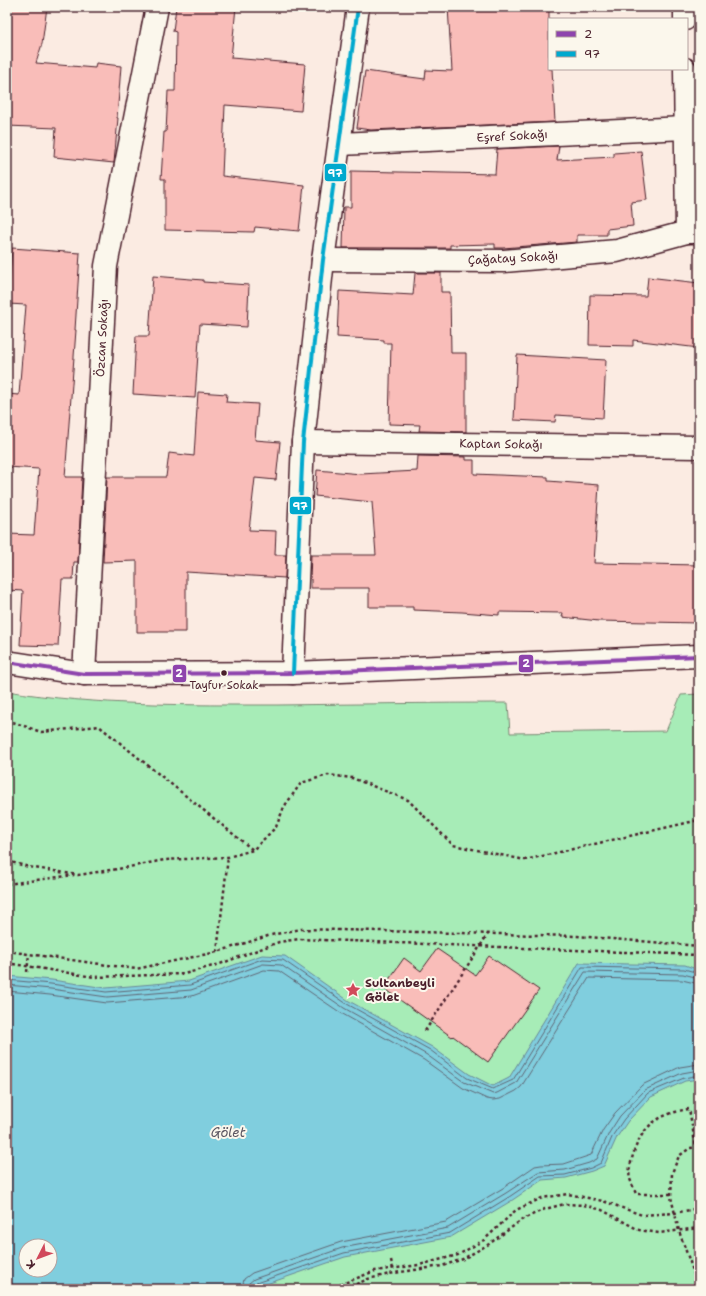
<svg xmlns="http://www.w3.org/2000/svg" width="706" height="1296" viewBox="0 0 706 1296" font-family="'Shantell Sans',sans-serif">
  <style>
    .green { fill: #a7ecb7; stroke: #788671; fill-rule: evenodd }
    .water { fill: #80cede; stroke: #6a8896; fill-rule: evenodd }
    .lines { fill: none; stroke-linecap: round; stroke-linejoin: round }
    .shore { stroke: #606573; stroke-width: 1 }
    .building { fill: #f9bdb9; stroke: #4a1f2b }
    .minor-casing { stroke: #4a1f2b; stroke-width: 25 }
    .path { stroke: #4a1f2b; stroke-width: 2.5; stroke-dasharray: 3 3; stroke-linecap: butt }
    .minor { stroke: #fbf7ec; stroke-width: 22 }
    .bus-1-casing { stroke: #fbf7ec; stroke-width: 7 }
    .bus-2-casing { stroke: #fbf7ec; stroke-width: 7 }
    .bus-1 { stroke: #8e44ad; stroke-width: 4 }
    .bus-2 { stroke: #00a9ce; stroke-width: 4 }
    .bus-dot { fill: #4a1f2b; stroke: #fbf7ec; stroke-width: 1.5 }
    .labels { text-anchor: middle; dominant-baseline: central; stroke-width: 4; stroke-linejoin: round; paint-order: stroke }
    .bus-label { font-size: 11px; fill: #4a1f2b; stroke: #fbf7ec }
    .street-label { font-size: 12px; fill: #4a1f2b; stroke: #fbf7ec }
    .poi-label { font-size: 12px; font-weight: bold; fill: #4a1f2b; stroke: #fbf7ec; text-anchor: start }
    .water-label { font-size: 13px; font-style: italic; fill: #5a5461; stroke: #fbf7ec }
    .line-badge { stroke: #fbf7ec; stroke-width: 1.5 }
    .badge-label { font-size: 11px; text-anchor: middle; font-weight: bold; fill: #fff }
  </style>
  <rect width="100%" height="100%" fill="#fbebe2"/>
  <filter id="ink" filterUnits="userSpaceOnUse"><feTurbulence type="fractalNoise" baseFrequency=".025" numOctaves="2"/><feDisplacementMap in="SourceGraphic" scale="8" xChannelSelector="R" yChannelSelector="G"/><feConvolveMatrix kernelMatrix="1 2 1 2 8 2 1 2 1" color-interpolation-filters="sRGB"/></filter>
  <g filter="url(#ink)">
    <path class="green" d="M7 691C96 706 188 705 278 705 355 704 431 703 508 703L510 733 666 731 681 695 699 694V1289H7ZM26 1246H50V1270H26Z"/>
    <path class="water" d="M262 955 285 956 349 1001 432 1047 469 1074 493 1086 509 1078 579 963 685 965 699 970V1079L685 1081 651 1097 628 1121 617 1137 604 1166 592 1171 566 1178 542 1180 511 1201 451 1237 345 1257 252 1289H7V976L52 980 106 988 189 981ZM26 1246H50V1270H26Z"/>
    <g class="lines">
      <g class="shore">
        <path d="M7 980 51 984 106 992 190 985 262 959 283 960 347 1004 430 1050 467 1078 493 1089 513 1080 582 967 684 969 699 973"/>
        <path d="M7 985 51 989 107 997 191 990 263 964 281 965 344 1008 427 1055 464 1082 493 1094 497 1093 516 1083 585 972 683 974 699 978"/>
        <path d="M7 991 50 995 107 1003 192 996 264 970 279 971 341 1013 424 1060 463 1088 487 1099 493 1100 500 1099 516 1091 521 1087 589 978 682 980 699 984"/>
        <path d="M242 1289 244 1279 252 1273 341 1242 446 1222 503 1188 535 1166 541 1165 564 1164 591 1155 603 1130 615 1113 642 1085 680 1067 699 1064"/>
        <path d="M248 1289 249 1283 254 1279 342 1248 448 1228 506 1193 538 1172 565 1170 589 1163 597 1159 609 1133 620 1116 645 1090 682 1073 699 1070"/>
        <path d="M253 1289V1286L256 1283 344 1253 450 1233 509 1197 540 1176 565 1175 591 1168 601 1163 613 1135 624 1119 648 1093 684 1078 699 1075"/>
      </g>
    </g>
    <g class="building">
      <path d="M7 7H47L42 44 36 63 95 68 96 63 121 66 117 118H118L114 163 54 157 56 128 7 126Z"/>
      <path d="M176 7H236L231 58 305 64 301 111 225 105 222 176 304 185 299 231 255 227 254 232 165 230V179H161L164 132H166L168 91H175L176 32 173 31Z"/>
      <path d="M448 7H549V69H552L555 122 371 130 357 128 365 71 425 79 426 70 452 71Z"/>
      <path d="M559 146 557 160 614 157V153L641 151 647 200 631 202 633 226 607 229V235H577V242L503 248H495V244L450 245V248H343L344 207H351V171L495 174 497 149Z"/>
      <path d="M12 248 80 253 75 330H76L65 477H82L78 562H74L73 579H62L58 646 20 645 23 591 7 590V534L34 535 39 469 7 467V394L19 395 26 305 8 304Z"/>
      <path d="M415 273H441V292H450L451 353H466V432L419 431 420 425 389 424 391 343H384V340L337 337 339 291 413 295Z"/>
      <path d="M153 276 203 280V282L249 285 247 327 200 324 195 398 133 394 136 336H149Z"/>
      <path d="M648 277 699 283V348L633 340V346L589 345 590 295 646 296Z"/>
      <path d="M517 355 606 360 603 418 556 415 555 422 514 420Z"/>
      <path d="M198 392 227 394 226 402 258 404 255 440 280 442 276 480 255 478 249 530 276 531 275 555H286L285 578 186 572V632H137V561L103 562 107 477H166L169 453 194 456Z"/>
      <path d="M418 456 466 457V460H474V474L548 477V481L599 485 594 563 699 565V623L599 621 562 617 563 613 499 612V615L462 612 413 610V607H369V588H311V579H310L311 555H376L372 502 315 496 317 470 361 474 417 471Z"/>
      <path d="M437 949 475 975 489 956 539 990 488 1062 453 1036 452 1037 383 988 404 958 421 971Z"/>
    </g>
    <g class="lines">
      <g class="minor-casing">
        <g id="minor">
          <path d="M685 19V7"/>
          <path d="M685 69 687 232"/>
          <path d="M340 144 685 128"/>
          <path d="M323 260 504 261 617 251 687 232H699"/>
          <path d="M303 442 699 447"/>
          <path d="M7 662 84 674 293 673 699 656"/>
          <path d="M293 673 303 442 323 260 358 7"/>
          <path d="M84 674 106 266 157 7"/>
        </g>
      </g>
      <g class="path">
        <path d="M7 720 41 732 99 726 253 850"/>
        <path d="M7 861 29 867 78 875 124 868 164 860 228 857 253 850 276 827 284 807 301 783 328 775 352 778 408 800 453 845 525 860 699 820"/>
        <path d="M7 884 74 875"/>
        <path d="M7 951 136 969 217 952 271 935 301 929 577 936 699 946"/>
        <path d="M217 952 228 857"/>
        <path d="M7 963 94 977 184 974 220 964 279 942 299 939 699 955"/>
        <path d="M27 972 29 954"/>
        <path d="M425 1031 488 934"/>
        <path d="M699 1147 690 1148 679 1156 672 1173 671 1197 679 1231 699 1288"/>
        <path d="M671 1194H636C634 1189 632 1184 630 1179 628 1172 631 1162 633 1155 642 1125 659 1114 689 1109L696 1147"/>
        <path d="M391 1260 393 1269"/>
        <path d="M329 1289 375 1271 419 1265 458 1255 484 1240 516 1210 542 1198 568 1194 603 1201 642 1215 675 1213 699 1208"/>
        <path d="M345 1289 368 1279 394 1273 442 1266 463 1259 489 1244 523 1219 545 1209 565 1204 584 1205 602 1210 639 1230 659 1233 699 1228"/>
      </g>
      <use href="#minor" class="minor"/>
      <g class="bus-1-casing">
        <path id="bus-1" d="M7 662 84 674 293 673 699 656"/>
      </g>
      <g class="bus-2-casing">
        <path id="bus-2" d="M293 673 303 442 323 260 358 7"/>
      </g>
      <use href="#bus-1" class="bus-1"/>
      <use href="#bus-2" class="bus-2"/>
    </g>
  </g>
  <defs>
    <g id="sight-bare" transform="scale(1.2)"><path d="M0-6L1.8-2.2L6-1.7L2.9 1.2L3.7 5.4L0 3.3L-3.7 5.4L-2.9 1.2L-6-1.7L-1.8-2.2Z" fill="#d1495b" stroke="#fbf7ec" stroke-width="2.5" paint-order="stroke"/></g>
  </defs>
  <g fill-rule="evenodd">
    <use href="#sight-bare" x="353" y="990"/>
  </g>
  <circle class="bus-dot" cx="224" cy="673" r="3.5"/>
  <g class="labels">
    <g class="bus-label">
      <text x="224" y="685">Tayfur Sokak</text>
    </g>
    <g class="street-label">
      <text transform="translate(512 136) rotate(-3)">Eşref Sokağı</text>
      <text transform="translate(513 258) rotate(-3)">Çağatay Sokağı</text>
      <text transform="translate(102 338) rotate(-87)">Özcan Sokağı</text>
      <text transform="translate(501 444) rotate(1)">Kaptan Sokağı</text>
    </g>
    <g class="poi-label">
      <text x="365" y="983">Sultanbeyli<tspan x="365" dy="14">Gölet</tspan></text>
    </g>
    <g class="water-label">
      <text x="228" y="1132">Gölet</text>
    </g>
  </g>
  <g class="line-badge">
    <rect x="324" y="163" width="23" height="19" rx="4" fill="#00a9ce"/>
    <rect x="289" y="496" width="23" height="19" rx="4" fill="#00a9ce"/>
    <rect x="518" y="654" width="16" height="19" rx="4" fill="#8e44ad"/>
    <rect x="172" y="664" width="15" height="19" rx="4" fill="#8e44ad"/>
  </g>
  <g class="badge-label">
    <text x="335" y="177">97</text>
    <text x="300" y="510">97</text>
    <text x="526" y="667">2</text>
    <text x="179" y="677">2</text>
  </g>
  <rect width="706" height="1296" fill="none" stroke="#fbf7ec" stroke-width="24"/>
  <rect x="12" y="12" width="682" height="1272" fill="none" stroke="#4a1f2b" stroke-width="1.5" filter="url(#ink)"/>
  <rect x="548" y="18" width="140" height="52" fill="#fbf7ec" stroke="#b4a19f"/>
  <rect x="556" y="31" width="20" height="6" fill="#8e44ad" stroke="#b4a19f"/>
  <text x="584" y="38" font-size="12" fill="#4a1f2b">2</text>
  <rect x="556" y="51" width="20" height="6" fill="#00a9ce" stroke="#b4a19f"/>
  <text x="584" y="58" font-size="12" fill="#4a1f2b">97</text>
  <g transform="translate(38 1258) rotate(228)"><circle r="19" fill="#fbf7ec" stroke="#b4a19f"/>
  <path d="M0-3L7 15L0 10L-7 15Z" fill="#d1495b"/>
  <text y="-6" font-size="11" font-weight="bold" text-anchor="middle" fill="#4a1f2b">K</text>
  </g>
</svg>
